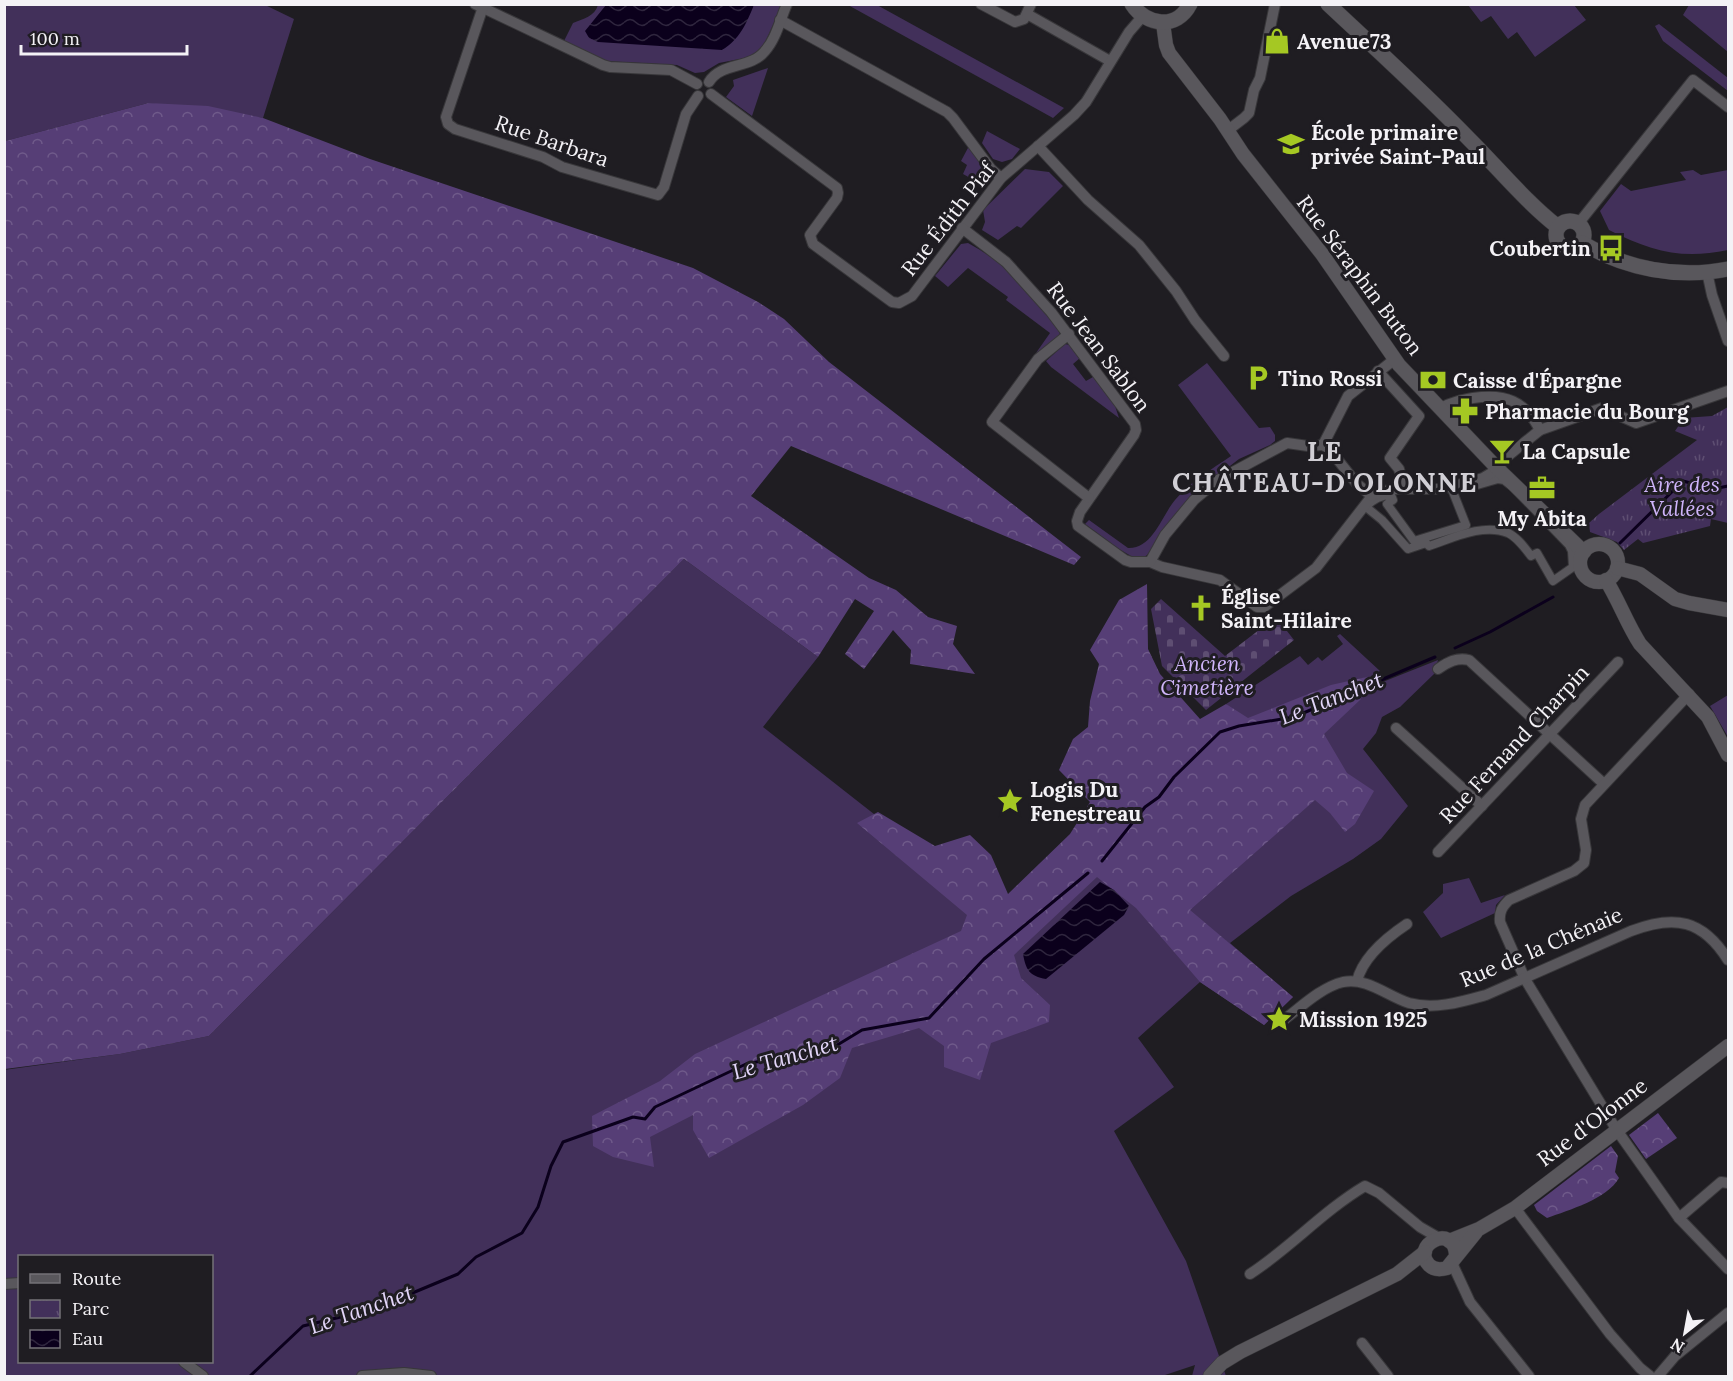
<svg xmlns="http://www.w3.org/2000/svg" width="1733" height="1381" viewBox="0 0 1733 1381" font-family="Lora,serif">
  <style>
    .grass { fill: #42305a; fill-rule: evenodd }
    .forest { fill: url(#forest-crowns) }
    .cemetery { fill: url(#cemetery-stones) }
    .park { fill: url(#park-tufts) }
    .water { fill: url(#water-waves) }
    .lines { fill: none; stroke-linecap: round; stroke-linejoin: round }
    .stream { stroke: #0b001c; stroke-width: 3 }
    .pedestrian-casing { stroke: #38373a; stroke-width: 10 }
    .minor-casing { stroke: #38373a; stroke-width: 12 }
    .tertiary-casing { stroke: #38373a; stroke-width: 15 }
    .secondary-casing { stroke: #38373a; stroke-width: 16 }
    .pedestrian { stroke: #59575c; stroke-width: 8 }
    .minor { stroke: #59575c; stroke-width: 10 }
    .tertiary { stroke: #59575c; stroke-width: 14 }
    .secondary { stroke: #59575c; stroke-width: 15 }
    .labels { text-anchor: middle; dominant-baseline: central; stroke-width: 6; stroke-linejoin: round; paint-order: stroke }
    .poi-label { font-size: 21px; font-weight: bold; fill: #f4f2f6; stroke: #1f1d22; text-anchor: start }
    .street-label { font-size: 21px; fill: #f4f2f6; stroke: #1f1d22 }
    .park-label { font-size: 21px; font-style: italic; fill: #cfb4fa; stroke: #1f1d22 }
    .water-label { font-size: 22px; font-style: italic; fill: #e3d6f9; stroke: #1f1d22 }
    .district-label { font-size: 27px; font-weight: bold; letter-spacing: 1.5px; fill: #d1cfd5; stroke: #1f1d22 }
  </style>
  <defs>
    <pattern id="forest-crowns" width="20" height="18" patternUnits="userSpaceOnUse" patternTransform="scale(1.5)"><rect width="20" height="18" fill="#563e76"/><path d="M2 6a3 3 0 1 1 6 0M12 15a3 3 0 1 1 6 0" fill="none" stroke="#6f5a8a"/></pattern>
    <pattern id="cemetery-stones" width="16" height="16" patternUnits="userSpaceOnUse" patternTransform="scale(1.5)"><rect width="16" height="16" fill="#42305a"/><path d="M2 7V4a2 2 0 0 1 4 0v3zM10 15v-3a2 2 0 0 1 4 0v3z" fill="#5e4e72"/></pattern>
    <pattern id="park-tufts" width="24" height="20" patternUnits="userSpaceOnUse" patternTransform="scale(1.5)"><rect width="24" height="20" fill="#42305a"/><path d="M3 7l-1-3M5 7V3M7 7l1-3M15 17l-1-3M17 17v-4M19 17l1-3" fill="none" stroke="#5e4e72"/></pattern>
    <pattern id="water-waves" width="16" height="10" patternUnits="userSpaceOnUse" patternTransform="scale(1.5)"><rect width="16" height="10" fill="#0b001c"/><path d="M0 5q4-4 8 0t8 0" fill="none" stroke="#2f263e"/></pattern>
  </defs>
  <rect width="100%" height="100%" fill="#1f1d22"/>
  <g class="grass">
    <path d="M263 4 294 19 263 118 148 103 5 141V5Z"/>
    <path d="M598 5H782L763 47 750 57 719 63 704 72 695 73 677 65 604 61 563 43 573 23C583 19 595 16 598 5Z"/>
    <path d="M848 5H877L1064 108 1053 118Z"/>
    <path d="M1468 5H1574L1586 20 1535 57 1517 32 1508 39 1491 16 1481 22Z"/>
    <path d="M1689 5H1728V52L1683 15Z"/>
    <path d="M1659 24 1728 78V91L1663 41 1655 26Z"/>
    <path d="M768 68 752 116 726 97 734 86 733 80Z"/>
    <path d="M987 131 1020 149 1012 159 1002 162 993 159 982 143Z"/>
    <path d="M969 146 989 175 972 179 963 174 967 165 961 161Z"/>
    <path d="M1025 169 1049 172 1063 186 1021 228 1017 226 998 240 982 230 985 222 983 210Z"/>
    <path d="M1693 170 1701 175 1728 170V250C1681 260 1651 251 1609 230L1600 211 1621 184 1631 191 1686 180 1680 172Z"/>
    <path d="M968 243C981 250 993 258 1004 267 1015 278 1060 325 1061 337L1036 353 1050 333 1006 300 1008 297 968 268 948 287 935 276 961 244Z"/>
    <path d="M1065 344 1070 345 1080 358 1073 364 1086 381 1093 377 1114 403 1119 418 1051 367 1046 361Z"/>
    <path d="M1207 363 1259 428 1270 427 1275 435V441L1270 445 1239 459 1191 496 1147 555 1143 558 1131 556 1119 549 1085 524 1089 520 1128 548C1153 549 1162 515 1175 500 1190 482 1212 469 1231 456L1178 385Z"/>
    <path d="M684 559 818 657 763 727 1004 916 1229 707 1226 704 1300 656 1308 665 1318 657 1322 661 1343 644 1337 636 1340 634 1380 671 1371 676 1316 691 1361 699 1365 689 1438 660 1434 674 1400 707 1382 717 1376 733 1363 749 1408 806 1381 839 1353 859 1291 896 1230 943 1293 997 1264 1025 1200 982 1138 1038 1174 1087 1114 1131 1186 1261 1226 1376H1192L1195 1365 1162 1376H5L4 1070 120 1054 209 1036ZM20 1256H212V1362H20Z"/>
    <path d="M1728 695V737L1710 706Z"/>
    <path d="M1469 878 1481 903 1505 895 1496 905 1495 913 1441 938 1423 912 1443 893V884Z"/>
  </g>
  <g class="forest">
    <path d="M148 103 208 106 263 118 370 159 693 268 758 302 784 319 829 362 1081 557 1074 565 791 446 751 496 869 578 896 590 928 617 957 626 953 644 975 674 910 664 911 650 893 630 864 669 845 654 874 611 855 599 818 657 684 559 209 1036 120 1054 5 1069V141Z"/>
    <path d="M1147 584 1148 649 1160 674 1200 719 1226 704 1248 718 1331 685 1371 676 1361 699 1324 734 1347 773 1374 791 1355 824 1345 832 1330 813 1315 800 1190 910 1293 997 1264 1025 1200 982 1136 908 1097 877 1014 955 1021 978 1050 1005 1049 1022 991 1043 980 1080 944 1067V1046L919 1028 852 1048 840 1078 803 1105 709 1158 693 1130V1115L650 1137 654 1167 613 1157 593 1146 592 1116 660 1081 695 1054 961 931 967 915 857 823 878 812 935 846 970 835 991 855 1008 894 1070 834 1090 802 1059 770 1073 739 1088 727 1090 701 1099 664 1090 650 1119 600Z"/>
    <path d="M1658 1113 1677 1138 1646 1159 1629 1135Z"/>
    <path d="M1611 1146 1618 1156 1615 1172 1619 1178C1607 1199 1569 1210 1547 1218L1537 1211 1534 1205Z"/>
  </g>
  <path class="cemetery" d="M1161 599 1225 656 1276 617 1294 640 1206 710 1162 666 1151 609Z"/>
  <path class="park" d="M1728 407V523L1711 519 1710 526 1643 543 1638 539 1624 550 1617 542 1590 532 1589 523 1599 514 1697 440 1675 431 1684 418 1712 416Z"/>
  <g class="water">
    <path d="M606 5V4L754 5C746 24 740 39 722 50L598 42 589 38 585 31Z"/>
    <path d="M1100 882 1114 890 1129 906 1124 915 1046 979C1029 976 1026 970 1023 954Z"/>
  </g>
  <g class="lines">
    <g class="stream">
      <path d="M1620 543 1683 481 1713 489 1728 486"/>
      <path d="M1455 648 1490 632 1553 597"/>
      <path d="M1102 861 1145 807 1159 797 1174 777 1220 732 1239 726 1294 717 1435 657"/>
      <path d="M250 1376 303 1326 374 1309 458 1274 476 1257 522 1233 538 1207 551 1166 563 1142 633 1117 645 1119 655 1107 746 1064 834 1047 862 1030 929 1018 984 959 1088 873"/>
    </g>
    <g class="pedestrian-casing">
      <path id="pedestrian" d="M1498 479 1504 480 1513 487 1569 545 1572 551 1573 567 1553 581 1537 553 1531 556C1525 548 1517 537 1508 533 1483 523 1453 538 1429 546L1426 543 1408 549 1382 520 1366 507C1372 500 1381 495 1391 495L1393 500 1387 504 1414 541 1466 525 1453 492Z"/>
    </g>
    <g class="minor-casing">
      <g id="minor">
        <path d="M475 4 603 65 610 67 671 70 697 84"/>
        <path d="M484 4 446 117 448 124 455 129 543 157 562 167 658 195 664 187 686 114 698 96"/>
        <path d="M981 4 1015 22 1024 19 1031 4"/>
        <path d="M1027 14 1110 61"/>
        <path d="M780 20 947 112 953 118 991 169 1001 178"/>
        <path d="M709 82C721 62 751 69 765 51 776 39 780 20 787 4"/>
        <path d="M711 94 837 188 838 193 837 198 810 235 813 244 892 302 899 303 912 296 1001 178 1074 115 1086 102 1129 32 1142 17"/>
        <path d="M1227 131 1244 118 1249 113 1254 90 1260 78 1275 4"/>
        <path d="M1038 146 1088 200 1139 245 1176 291 1195 320 1224 356"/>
        <path d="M1578 224 1693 80 1728 107"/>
        <path d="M962 228 1006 262 1051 312 1135 424 1136 430 1134 435 1080 512 1077 521 1078 526 1125 560 1131 562H1150L1162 567 1220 580 1257 607H1264L1316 568 1372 496 1380 492 1395 489H1442L1483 478 1498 469 1504 459 1540 430 1602 408 1636 423 1728 391"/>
        <path d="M1707 272 1712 295 1728 341"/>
        <path d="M1069 334 1038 359 992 422 1089 498"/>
        <path d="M1378 371 1419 416 1390 458 1399 469 1404 489"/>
        <path d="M1441 408C1451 402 1462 400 1473 398 1505 393 1525 401 1540 430"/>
        <path d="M1323 445 1348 396 1395 359"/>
        <path d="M1150 562 1165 535 1194 500 1218 480 1287 443 1308 446 1323 445 1330 450 1357 484 1372 496"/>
        <path d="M1438 669C1448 662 1457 657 1469 660L1604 784"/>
        <path d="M1689 694 1585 805 1581 819 1586 850 1584 863 1574 871 1509 900C1502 907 1499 912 1500 922L1525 979 1616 1129 1679 1218 1728 1269"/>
        <path d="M1396 728 1482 806"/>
        <path d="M1438 852 1618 662"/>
        <path d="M1357 981C1363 957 1386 938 1407 924"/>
        <path d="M1285 1019C1302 1006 1322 987 1343 982 1367 977 1387 996 1409 1003 1434 1010 1461 1002 1486 995L1631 931C1675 914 1703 920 1728 960"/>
        <path d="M1515 1208 1610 1334 1640 1368 1650 1376"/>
        <path d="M1679 1218 1721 1182 1728 1183"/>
        <path d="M1452 1263 1470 1302 1529 1376"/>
        <path d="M1250 1274C1290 1248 1323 1211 1365 1186L1379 1193 1420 1227 1439 1238"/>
        <path d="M4 1284 20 1283"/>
        <path d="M1362 1343 1388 1376"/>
        <path d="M184 1362 203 1376"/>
        <path d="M362 1376 404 1373 431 1376"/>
        <path d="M1658 1376 1675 1356 1728 1313"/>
      </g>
    </g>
    <g class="tertiary-casing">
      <g id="tertiary">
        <path d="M1163 23 1166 45 1169 53 1220 119 1243 154 1322 254 1399 365 1498 469 1584 552"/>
        <circle cx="1599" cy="563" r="19"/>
        <path d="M1617 568 1640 574 1675 599 1689 603 1728 610"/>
        <path d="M1606 580C1619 601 1627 624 1640 644L1708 717 1728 755"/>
        <path d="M1449 1241 1479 1229 1515 1208 1728 1046"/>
        <path d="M1456 1255C1454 1222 1410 1245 1429 1265 1434 1270 1440 1270 1447 1268L1476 1232"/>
        <path d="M1210 1376 1222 1363 1240 1352 1397 1274 1425 1252"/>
      </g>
    </g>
    <g class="secondary-casing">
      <g id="secondary">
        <path d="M1132 4C1146 26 1177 30 1190 4"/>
        <path d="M1328 4C1376 49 1425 93 1470 140 1499 169 1526 202 1558 227"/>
        <circle cx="1570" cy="235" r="14"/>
        <path d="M1582 243C1626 269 1678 279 1728 269"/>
      </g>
    </g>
    <use href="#pedestrian" class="pedestrian"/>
    <use href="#minor" class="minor"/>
    <use href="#tertiary" class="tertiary"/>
    <use href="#secondary" class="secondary"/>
  </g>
  <defs>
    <g id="shop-bare" transform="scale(2.07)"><path d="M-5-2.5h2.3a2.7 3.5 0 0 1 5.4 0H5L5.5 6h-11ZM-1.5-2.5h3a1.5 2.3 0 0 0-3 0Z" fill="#a5c823" stroke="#1f1d22" stroke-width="2.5" paint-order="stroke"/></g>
    <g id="school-bare" transform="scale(2.07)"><path d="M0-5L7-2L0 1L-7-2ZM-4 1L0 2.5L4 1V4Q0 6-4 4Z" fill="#a5c823" stroke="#1f1d22" stroke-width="2.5" paint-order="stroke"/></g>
    <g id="bus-bare" transform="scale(2.07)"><path d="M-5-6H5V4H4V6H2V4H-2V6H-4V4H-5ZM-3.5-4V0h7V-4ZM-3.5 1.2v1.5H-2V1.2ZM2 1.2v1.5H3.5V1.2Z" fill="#a5c823" stroke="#1f1d22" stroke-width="2.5" paint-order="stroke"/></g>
    <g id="parking-bare" transform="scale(2.07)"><path d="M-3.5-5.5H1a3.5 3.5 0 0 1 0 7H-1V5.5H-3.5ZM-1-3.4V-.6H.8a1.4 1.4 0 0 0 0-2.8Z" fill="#a5c823" stroke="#1f1d22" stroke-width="2.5" paint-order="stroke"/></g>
    <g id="bank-bare" transform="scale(2.07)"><path d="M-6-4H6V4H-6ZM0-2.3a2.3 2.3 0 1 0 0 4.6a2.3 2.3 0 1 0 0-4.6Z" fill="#a5c823" stroke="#1f1d22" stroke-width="2.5" paint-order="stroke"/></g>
    <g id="pharmacy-bare" transform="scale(2.07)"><path d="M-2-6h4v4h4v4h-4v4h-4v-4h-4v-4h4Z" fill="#a5c823" stroke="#1f1d22" stroke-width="2.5" paint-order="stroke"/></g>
    <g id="bar-bare" transform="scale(2.07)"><path d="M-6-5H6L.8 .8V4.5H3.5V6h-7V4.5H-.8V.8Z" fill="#a5c823" stroke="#1f1d22" stroke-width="2.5" paint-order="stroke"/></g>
    <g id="office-bare" transform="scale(2.07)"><path d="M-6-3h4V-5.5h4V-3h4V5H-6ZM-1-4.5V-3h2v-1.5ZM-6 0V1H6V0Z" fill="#a5c823" stroke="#1f1d22" stroke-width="2.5" paint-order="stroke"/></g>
    <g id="church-bare" transform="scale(2.07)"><path d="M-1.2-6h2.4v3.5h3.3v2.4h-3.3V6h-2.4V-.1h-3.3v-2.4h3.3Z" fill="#a5c823" stroke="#1f1d22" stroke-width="2.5" paint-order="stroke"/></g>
    <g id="sight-bare" transform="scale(2.07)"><path d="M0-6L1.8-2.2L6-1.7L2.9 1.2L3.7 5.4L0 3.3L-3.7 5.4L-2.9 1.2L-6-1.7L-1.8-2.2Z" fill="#a5c823" stroke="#1f1d22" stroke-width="2.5" paint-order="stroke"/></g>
  </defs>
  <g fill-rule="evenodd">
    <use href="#shop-bare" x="1277" y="41"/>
    <use href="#school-bare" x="1291" y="144"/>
    <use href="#bus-bare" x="1611" y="248"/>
    <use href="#parking-bare" x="1258" y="378"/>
    <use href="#bank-bare" x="1433" y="380"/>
    <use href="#pharmacy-bare" x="1465" y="411"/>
    <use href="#bar-bare" x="1502" y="451"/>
    <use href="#office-bare" x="1542" y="488"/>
    <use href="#church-bare" x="1201" y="608"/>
    <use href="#sight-bare" x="1010" y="801"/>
    <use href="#sight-bare" x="1279" y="1019"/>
  </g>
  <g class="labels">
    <g class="poi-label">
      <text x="1297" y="41">Avenue73</text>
      <text x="1311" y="132">École primaire<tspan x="1311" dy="24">privée Saint-Paul</tspan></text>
      <text x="1591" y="248" text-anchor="end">Coubertin</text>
      <text x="1278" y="378">Tino Rossi</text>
      <text x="1453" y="380">Caisse d'Épargne</text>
      <text x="1485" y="411">Pharmacie du Bourg</text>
      <text x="1522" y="451">La Capsule</text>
      <text x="1542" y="518" text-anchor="middle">My Abita</text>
      <text x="1221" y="596">Église<tspan x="1221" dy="24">Saint-Hilaire</tspan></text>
      <text x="1030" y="789">Logis Du<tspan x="1030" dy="24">Fenestreau</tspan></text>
      <text x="1299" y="1019">Mission 1925</text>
    </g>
    <g class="street-label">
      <text transform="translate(552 141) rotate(19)">Rue Barbara</text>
      <text transform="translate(948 219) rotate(-52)">Rue Édith Piaf</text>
      <text transform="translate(1360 275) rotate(53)">Rue Séraphin Buton</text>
      <text transform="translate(1099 347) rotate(53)">Rue Jean Sablon</text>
      <text transform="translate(1514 744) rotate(-47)">Rue Fernand Charpin</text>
      <text transform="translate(1541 947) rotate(-23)">Rue de la Chénaie</text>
      <text transform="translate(1592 1122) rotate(-37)">Rue d'Olonne</text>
    </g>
    <g class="park-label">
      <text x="1682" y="484">Aire des<tspan x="1682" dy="24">Vallées</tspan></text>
      <text x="1207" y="663">Ancien<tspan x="1207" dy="24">Cimetière</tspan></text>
    </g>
    <g class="water-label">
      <text transform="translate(1331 698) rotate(-21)">Le Tanchet</text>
      <text transform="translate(785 1057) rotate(-16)">Le Tanchet</text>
      <text transform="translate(361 1309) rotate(-19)">Le Tanchet</text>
    </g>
    <g class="district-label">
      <text x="1325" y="451">LE<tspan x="1325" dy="31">CHÂTEAU-D'OLONNE</tspan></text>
    </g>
  </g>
  <rect width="1733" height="1381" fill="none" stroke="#f4f2f6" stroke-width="12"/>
  <rect x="18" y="1255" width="195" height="108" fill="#1f1d22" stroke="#747277" stroke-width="1.5"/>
  <rect x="30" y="1274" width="30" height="9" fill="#59575c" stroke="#747277" stroke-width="1.5"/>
  <text x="72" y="1285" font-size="18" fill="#f4f2f6">Route</text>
  <rect x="30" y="1300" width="30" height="18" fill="url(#park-tufts)" stroke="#747277" stroke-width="1.5"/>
  <text x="72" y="1315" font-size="18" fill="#f4f2f6">Parc</text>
  <rect x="30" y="1330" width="30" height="18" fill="url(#water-waves)" stroke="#747277" stroke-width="1.5"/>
  <text x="72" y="1345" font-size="18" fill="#f4f2f6">Eau</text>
  <g transform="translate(1685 1333) rotate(211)" stroke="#1f1d22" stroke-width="4.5" paint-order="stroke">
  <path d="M0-4.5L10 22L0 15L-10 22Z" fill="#f4f2f6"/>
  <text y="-9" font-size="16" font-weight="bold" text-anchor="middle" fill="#f4f2f6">N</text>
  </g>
  <path d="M21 45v9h166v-9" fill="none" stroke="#f4f2f6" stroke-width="3"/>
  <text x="30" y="45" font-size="18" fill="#f4f2f6" stroke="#1f1d22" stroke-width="4.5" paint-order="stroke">100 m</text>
</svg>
